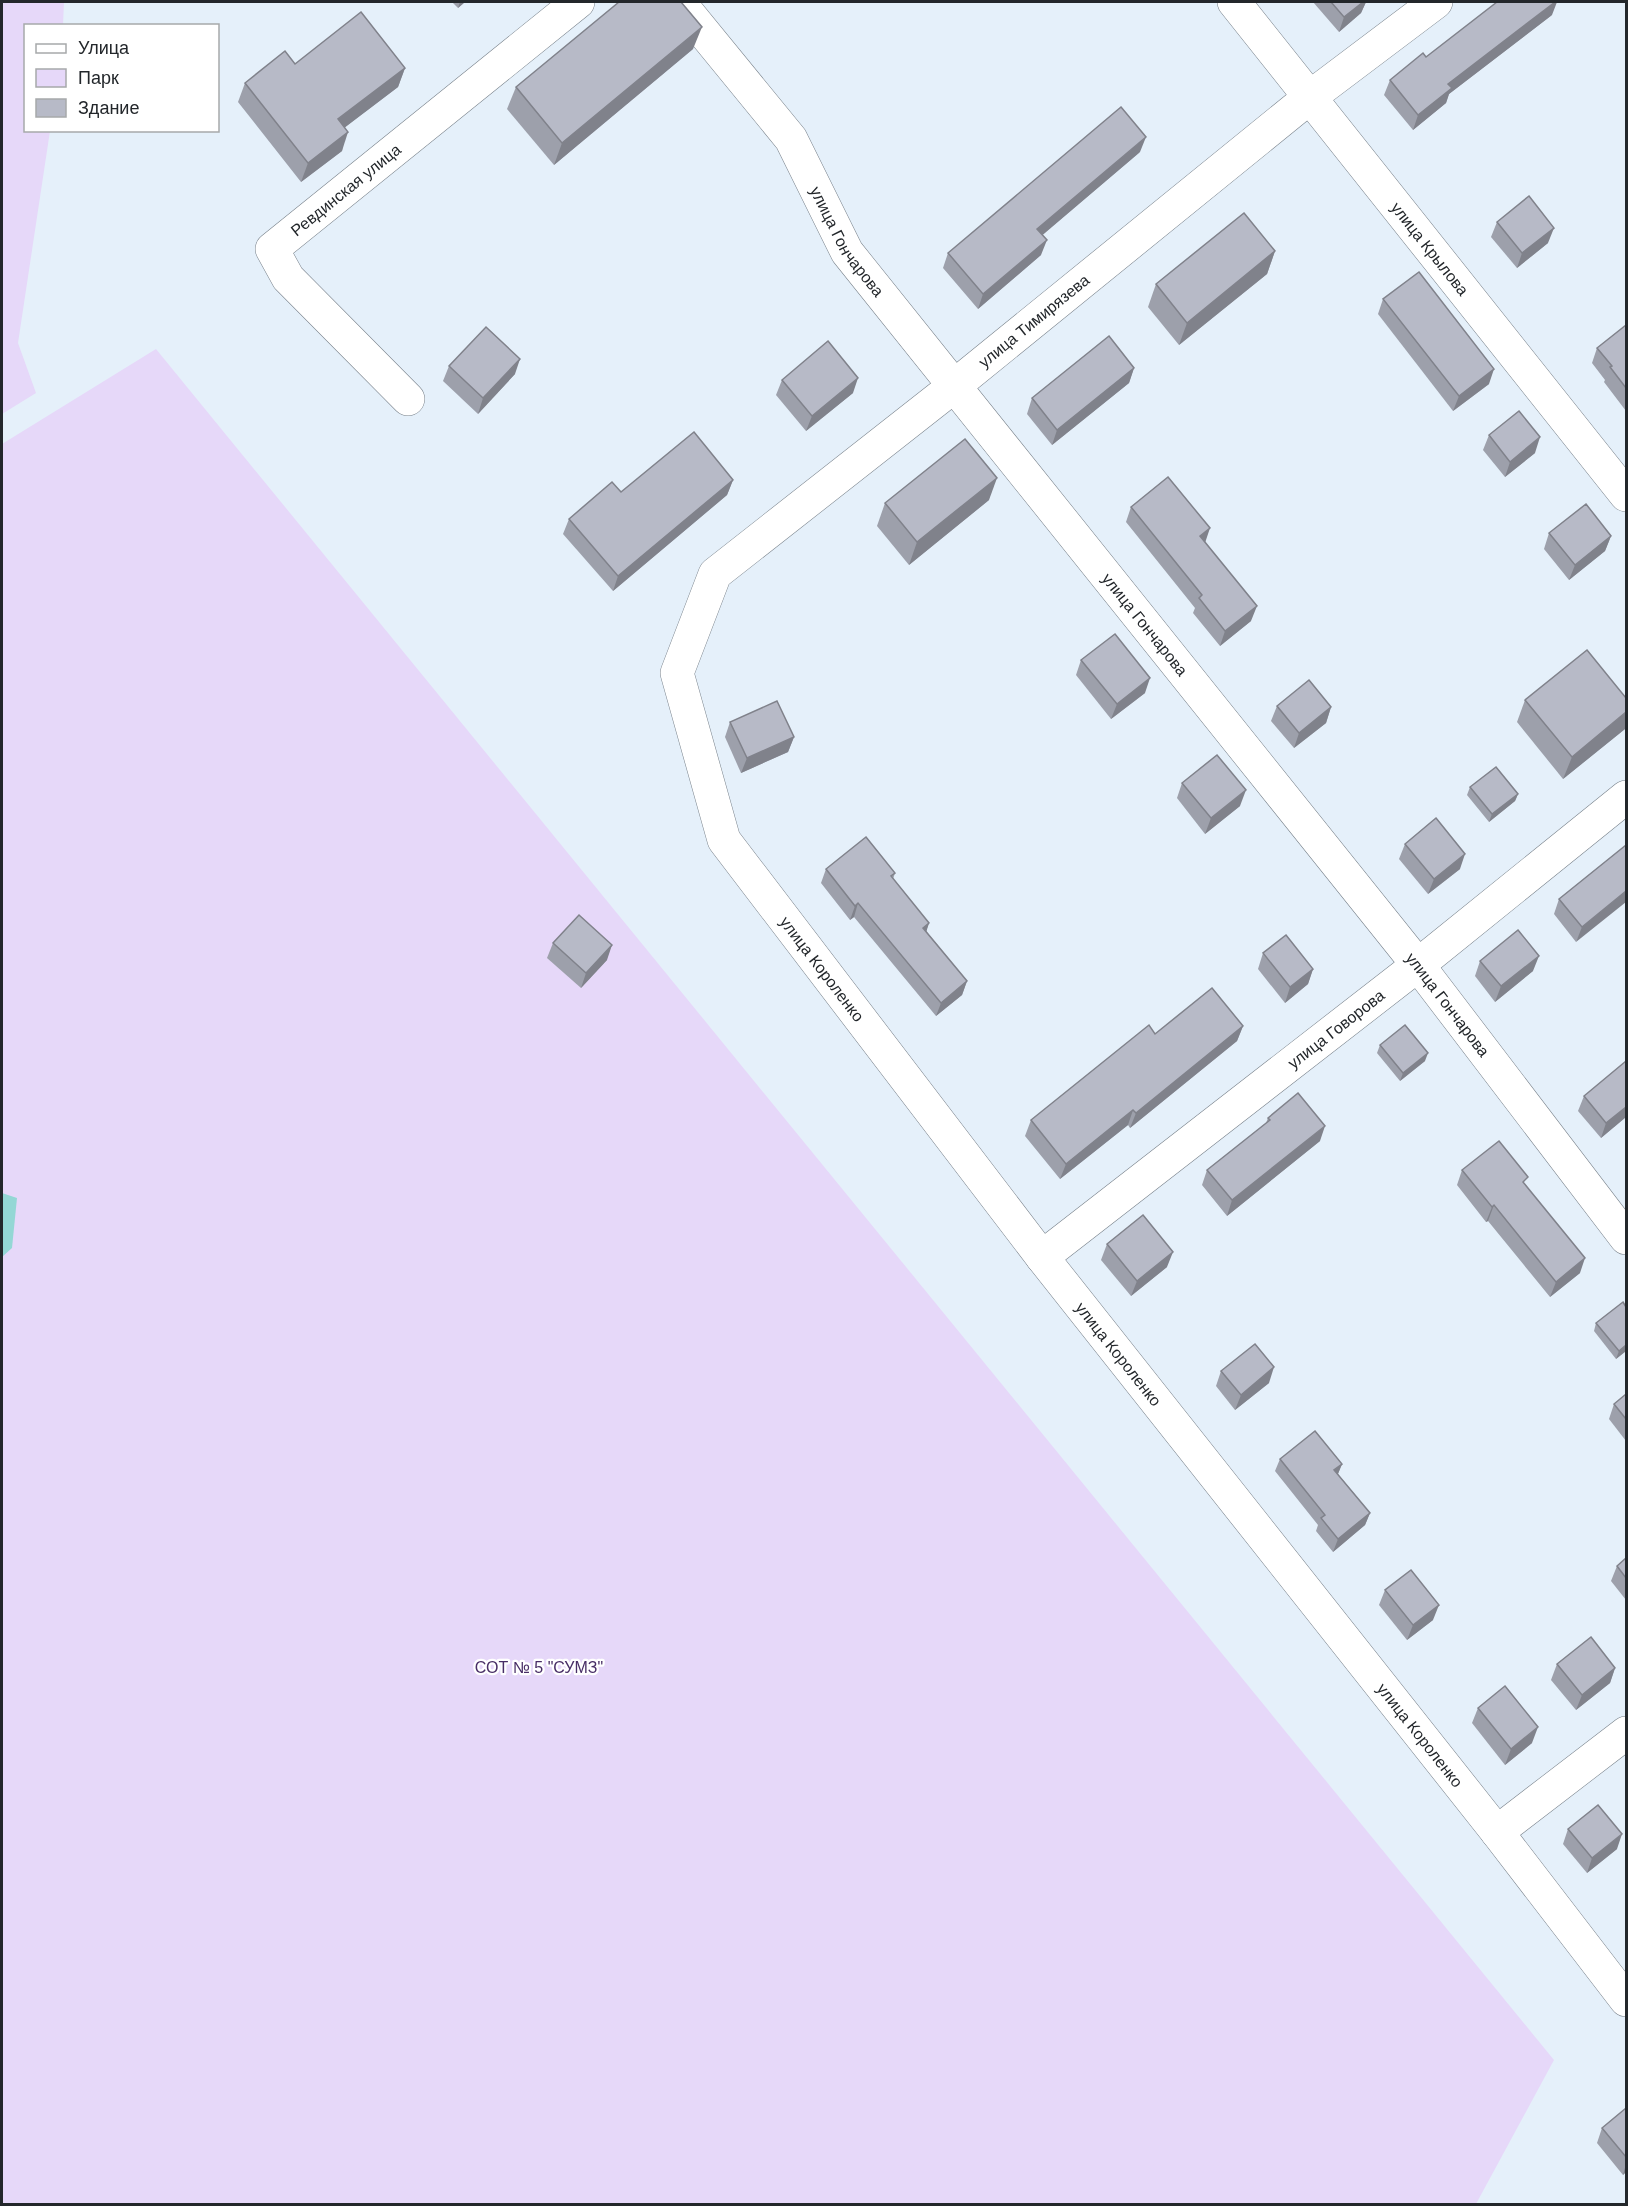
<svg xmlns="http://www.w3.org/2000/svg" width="1628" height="2206" viewBox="0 0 1628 2206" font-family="Helvetica,sans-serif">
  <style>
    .green { fill: #e6d8f9 }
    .water { fill: #94d7d5 }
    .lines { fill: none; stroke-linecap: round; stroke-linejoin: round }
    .street-casing { stroke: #78818a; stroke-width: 34 }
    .street { stroke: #fff; stroke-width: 33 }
    .wall { fill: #9da0ab }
    .shaded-wall { fill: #80828b }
    .building { fill: #b7bac7; stroke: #80828b; stroke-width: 1.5 }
    .labels { text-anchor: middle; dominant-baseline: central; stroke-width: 4.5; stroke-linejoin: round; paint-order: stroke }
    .street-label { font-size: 16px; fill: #23272b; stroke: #fff }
    .park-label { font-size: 16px; fill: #482e66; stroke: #fff }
  </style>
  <rect width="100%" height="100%" fill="#e5f0fa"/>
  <g class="green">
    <path d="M2 2H64L63 25 26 26V130L50 131 18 343 36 393 2 414Z"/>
    <path d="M156 349 1554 2060 1476 2204H2V444Z"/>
  </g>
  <path class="water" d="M2 1193 17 1198 12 1248 2 1257Z"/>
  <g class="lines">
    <g class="street-casing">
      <g id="street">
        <path id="s1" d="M679 2 791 139 847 252 1418 965 1626 1238"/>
        <path id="s2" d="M1234 2 1626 495"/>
        <path id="s3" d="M1436 2 1310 97 953 387 715 574 677 673 724 840 1042 1257 1497 1832 1626 2000"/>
        <path id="s4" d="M408 399 288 278 272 249 578 2"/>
        <path id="s5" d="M1042 1257 1418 965 1626 797"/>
        <path d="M1497 1832 1626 1733"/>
      </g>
    </g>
    <use href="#street" class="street"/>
  </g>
  <g class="wall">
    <path d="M452 2H465L458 8Z"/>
    <path d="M1313 2H1366L1361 13 1339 32Z"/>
    <path d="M1552 15 1449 94 1446 103 1413 130 1384 95 1390 80 1426 57Z"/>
    <path d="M693 49 554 165 507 109 516 87Z"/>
    <path d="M295 64 405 68 398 87 345 127 342 151 301 182 238 102 245 83Z"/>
    <path d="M1140 152 1042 235 1041 255 978 309 943 268 948 253Z"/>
    <path d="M1497 222 1548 243 1517 268 1491 237Z"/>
    <path d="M1275 251 1267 274 1179 345 1148 307 1156 284Z"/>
    <path d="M1383 299 1489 384 1453 411 1378 314Z"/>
    <path d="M1626 325V411L1604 382 1605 380 1592 363 1597 348Z"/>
    <path d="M449 366 515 374 478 414 443 381Z"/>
    <path d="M1134 368 1129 383 1052 445 1027 414 1032 398Z"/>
    <path d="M782 380 853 393 806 431 776 395Z"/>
    <path d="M1489 435 1535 453 1505 477 1483 450Z"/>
    <path d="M733 480 727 495 613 591 563 534 569 519 621 492Z"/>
    <path d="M989 500 909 565 877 526 885 503Z"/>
    <path d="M1131 507 1205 542 1251 621 1220 646 1193 613 1195 608 1126 522Z"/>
    <path d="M1549 533 1611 536 1605 551 1569 580 1544 549Z"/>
    <path d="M1081 660 1145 693 1111 719 1076 675Z"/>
    <path d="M1525 700 1625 729 1563 779 1517 722Z"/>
    <path d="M1277 706 1331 707 1326 723 1294 748 1271 721Z"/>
    <path d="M730 722 794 737 788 752 741 773 725 737Z"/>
    <path d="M1182 783 1240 806 1205 834 1177 798Z"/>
    <path d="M1470 787 1518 794 1515 801 1489 822 1467 795Z"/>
    <path d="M1405 844 1460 869 1428 894 1399 859Z"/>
    <path d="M1626 845 1576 942 1554 914 1559 899Z"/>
    <path d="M826 869 895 873 893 879 929 923 926 931 967 981 962 995 936 1016 854 917 850 920 821 883Z"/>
    <path d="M553 943 607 960 581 988 547 958Z"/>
    <path d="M1263 953 1313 969 1308 984 1285 1003 1258 969Z"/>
    <path d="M1480 961 1533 971 1495 1002 1475 976Z"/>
    <path d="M1243 1026 1237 1041 1130 1128 1128 1125 1060 1179 1025 1136 1031 1120 1155 1034Z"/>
    <path d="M1380 1045 1425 1061 1400 1081 1377 1053Z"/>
    <path d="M1584 1096 1626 1117 1601 1138 1578 1111Z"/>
    <path d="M1268 1118 1320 1141 1227 1216 1202 1185 1207 1170 1266 1123Z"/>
    <path d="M1462 1170 1526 1185 1580 1273 1550 1297 1488 1221 1486 1222 1457 1185Z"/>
    <path d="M1107 1244 1167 1267 1131 1296 1101 1260Z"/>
    <path d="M1596 1323 1626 1351 1616 1359 1594 1331Z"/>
    <path d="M1221 1371 1269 1383 1235 1410 1216 1386Z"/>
    <path d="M1626 1394V1441L1609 1419 1614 1404Z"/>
    <path d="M1280 1459 1342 1464 1338 1474 1370 1513 1365 1525 1333 1552 1316 1531 1318 1525 1275 1471Z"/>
    <path d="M1626 1558V1600L1611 1581 1617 1566Z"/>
    <path d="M1385 1590 1433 1620 1407 1640 1379 1605Z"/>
    <path d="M1557 1664 1615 1668 1610 1683 1576 1710 1551 1680Z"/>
    <path d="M1478 1708 1532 1743 1505 1765 1472 1723Z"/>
    <path d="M1568 1829 1617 1849 1587 1873 1563 1844Z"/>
    <path d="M1626 2108V2172L1623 2175 1597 2143 1602 2128Z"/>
  </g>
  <g class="shaded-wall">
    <path d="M460 2H465L458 8Z"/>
    <path d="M1363 2H1366L1361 13 1339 32 1344 17Z"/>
    <path d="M1555 2H1557L1552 15 1449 94 1446 103 1413 130 1418 115 1448 84Z"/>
    <path d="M702 27 693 49 554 165 562 143Z"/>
    <path d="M405 68 398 87 331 138 338 119Z"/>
    <path d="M348 132 342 151 301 182 308 163Z"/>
    <path d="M1146 137 1140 152 1032 244 1037 229Z"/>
    <path d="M1554 228 1548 243 1517 268 1522 253Z"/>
    <path d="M1047 240 1041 255 978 309 983 294Z"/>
    <path d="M1275 251 1267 274 1179 345 1187 323Z"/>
    <path d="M520 359 515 374 478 414 483 398Z"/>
    <path d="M1134 368 1129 383 1052 445 1057 430Z"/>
    <path d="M1494 369 1489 384 1453 411 1459 396Z"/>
    <path d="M858 378 853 393 806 431 812 416Z"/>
    <path d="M1540 437 1535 453 1505 477 1510 462Z"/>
    <path d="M997 478 989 500 909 565 917 542Z"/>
    <path d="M733 480 727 495 613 591 618 576Z"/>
    <path d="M1210 528 1205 543 1200 536Z"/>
    <path d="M1611 536 1605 551 1569 580 1575 565Z"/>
    <path d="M1257 606 1251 621 1220 646 1225 631Z"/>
    <path d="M1150 678 1145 693 1111 719 1117 704Z"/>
    <path d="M1331 707 1326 723 1294 748 1299 733Z"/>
    <path d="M1626 712V726L1625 729 1563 779 1572 757Z"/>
    <path d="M794 737 788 752 741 773 747 758Z"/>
    <path d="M1246 790 1240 806 1205 834 1211 818Z"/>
    <path d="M1518 794 1515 801 1489 822 1492 814Z"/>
    <path d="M1465 854 1460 869 1428 894 1434 879Z"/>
    <path d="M1626 891V902L1576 942 1582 927Z"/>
    <path d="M858 903 854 917 850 920 855 906Z"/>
    <path d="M929 923 925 936 923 928Z"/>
    <path d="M612 945 607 960 581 988 586 973Z"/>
    <path d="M1539 956 1533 971 1495 1002 1501 986Z"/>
    <path d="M1313 969 1308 984 1285 1003 1290 987Z"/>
    <path d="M967 981 962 995 936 1016 941 1003Z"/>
    <path d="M1243 1026 1237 1041 1130 1128 1136 1113Z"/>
    <path d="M1428 1053 1425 1061 1400 1081 1403 1073Z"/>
    <path d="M1626 1107V1117L1601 1138 1606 1123Z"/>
    <path d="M1133 1110 1128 1125 1060 1179 1066 1164Z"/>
    <path d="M1325 1126 1320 1141 1227 1216 1232 1200Z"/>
    <path d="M1494 1205 1488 1221 1486 1222 1492 1207Z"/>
    <path d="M1173 1252 1167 1267 1131 1296 1137 1281Z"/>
    <path d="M1585 1258 1580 1273 1550 1297 1556 1282Z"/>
    <path d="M1626 1345V1351L1616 1359 1619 1351Z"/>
    <path d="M1274 1367 1269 1383 1235 1410 1241 1395Z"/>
    <path d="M1342 1464 1337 1476 1334 1470Z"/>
    <path d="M1370 1513 1365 1525 1333 1552 1338 1539Z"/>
    <path d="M1439 1605 1433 1620 1407 1640 1413 1625Z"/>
    <path d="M1615 1668 1610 1683 1576 1710 1582 1695Z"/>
    <path d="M1538 1727 1532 1743 1505 1765 1511 1749Z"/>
    <path d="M1622 1834 1617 1849 1587 1873 1592 1858Z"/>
    <path d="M1626 2164V2172L1623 2175Z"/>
  </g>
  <g class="building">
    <path d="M619 2H681L702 27 562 143 516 87Z"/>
    <path d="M1331 2H1363L1344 17Z"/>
    <path d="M1497 2H1555L1448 84 1452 88 1418 115 1390 80 1423 53 1426 57Z"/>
    <path d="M361 12 405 68 338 119 348 132 308 163 245 83 285 51 295 64Z"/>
    <path d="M1121 107 1146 137 1037 229 1047 240 983 294 948 253Z"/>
    <path d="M1529 196 1554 228 1522 253 1497 222Z"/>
    <path d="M1244 213 1275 251 1187 323 1156 284Z"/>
    <path d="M1419 272 1494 369 1459 396 1383 299Z"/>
    <path d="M1626 325V388L1610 367 1612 366 1597 348Z"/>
    <path d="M486 327 520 359 483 398 449 366Z"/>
    <path d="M1109 336 1134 368 1057 430 1032 398Z"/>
    <path d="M828 341 858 378 812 416 782 380Z"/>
    <path d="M1519 411 1540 437 1510 462 1489 435Z"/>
    <path d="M694 432 733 480 618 576 569 519 612 482 621 492Z"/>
    <path d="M965 439 997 478 917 542 885 503Z"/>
    <path d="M1168 477 1210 528 1200 536 1257 606 1225 631 1199 598 1202 595 1131 507Z"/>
    <path d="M1586 504 1611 536 1575 565 1549 533Z"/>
    <path d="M1115 634 1150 678 1117 704 1081 660Z"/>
    <path d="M1587 650 1626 698V712L1572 757 1525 700Z"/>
    <path d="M1309 680 1331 707 1299 733 1277 706Z"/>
    <path d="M777 701 794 737 747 758 730 722Z"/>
    <path d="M1217 755 1246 790 1211 818 1182 783Z"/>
    <path d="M1496 767 1518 794 1492 814 1470 787Z"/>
    <path d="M1436 818 1465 854 1434 879 1405 844Z"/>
    <path d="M866 837 895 873 891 876 929 923 923 928 967 981 941 1003 858 903 855 906 826 869Z"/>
    <path d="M1626 845V891L1582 927 1559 899Z"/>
    <path d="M579 915 612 945 586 973 553 943Z"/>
    <path d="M1518 930 1539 956 1501 986 1480 961Z"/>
    <path d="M1286 935 1313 969 1290 987 1263 953Z"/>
    <path d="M1212 988 1243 1026 1136 1113 1133 1110 1066 1164 1031 1120 1149 1025 1155 1034Z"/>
    <path d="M1405 1025 1428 1053 1403 1073 1380 1045Z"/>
    <path d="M1626 1061V1107L1606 1123 1584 1096Z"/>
    <path d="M1298 1093 1325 1126 1232 1200 1207 1170 1270 1120 1268 1118Z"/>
    <path d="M1499 1141 1528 1177 1523 1182 1585 1258 1556 1282 1494 1205 1492 1207 1462 1170Z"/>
    <path d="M1143 1215 1173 1252 1137 1281 1107 1244Z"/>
    <path d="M1623 1302 1626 1307V1345L1619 1351 1596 1323Z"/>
    <path d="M1255 1344 1274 1367 1241 1395 1221 1371Z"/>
    <path d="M1626 1394V1419L1614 1404Z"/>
    <path d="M1315 1431 1342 1464 1334 1470 1370 1513 1338 1539 1321 1518 1325 1515 1280 1459Z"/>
    <path d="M1626 1558V1578L1617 1566Z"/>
    <path d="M1411 1570 1439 1605 1413 1625 1385 1590Z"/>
    <path d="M1591 1637 1615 1668 1582 1695 1557 1664Z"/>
    <path d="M1505 1686 1538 1727 1511 1749 1478 1708Z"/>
    <path d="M1598 1805 1622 1834 1592 1858 1568 1829Z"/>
    <path d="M1626 2108V2157L1602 2128Z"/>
  </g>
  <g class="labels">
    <g class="street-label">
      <text stroke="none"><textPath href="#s4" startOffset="298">Ревдинская улица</textPath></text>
      <text stroke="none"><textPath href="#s1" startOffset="294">улица Гончарова</textPath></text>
      <text stroke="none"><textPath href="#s2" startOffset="315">улица Крылова</textPath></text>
      <text transform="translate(1034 321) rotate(-39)">улица Тимирязева</text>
      <text stroke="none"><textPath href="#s1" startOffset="780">улица Гончарова</textPath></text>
      <text stroke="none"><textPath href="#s3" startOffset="1362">улица Короленко</textPath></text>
      <text stroke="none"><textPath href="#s1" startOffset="1266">улица Гончарова</textPath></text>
      <text stroke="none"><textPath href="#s5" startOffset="372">улица Говорова</textPath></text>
      <text stroke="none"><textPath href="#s3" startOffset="1848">улица Короленко</textPath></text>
      <text stroke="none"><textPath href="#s3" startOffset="2334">улица Короленко</textPath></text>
    </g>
    <g class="park-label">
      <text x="539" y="1667">СОТ № 5 "СУМЗ"</text>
    </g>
  </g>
  <rect width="1628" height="2206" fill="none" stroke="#23272b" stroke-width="6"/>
  <rect x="24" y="24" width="195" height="108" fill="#ffffff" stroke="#a7a9aa" stroke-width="1.5"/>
  <rect x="36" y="44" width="30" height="9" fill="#ffffff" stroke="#a7a9aa" stroke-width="1.5"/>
  <text x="78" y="54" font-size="18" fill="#23272b">Улица</text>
  <rect x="36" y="69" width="30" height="18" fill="#e6d8f9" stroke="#a7a9aa" stroke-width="1.5"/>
  <text x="78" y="84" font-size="18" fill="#23272b">Парк</text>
  <rect x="36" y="99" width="30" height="18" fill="#b7bac7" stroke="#a7a9aa" stroke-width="1.5"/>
  <text x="78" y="114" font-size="18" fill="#23272b">Здание</text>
</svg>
